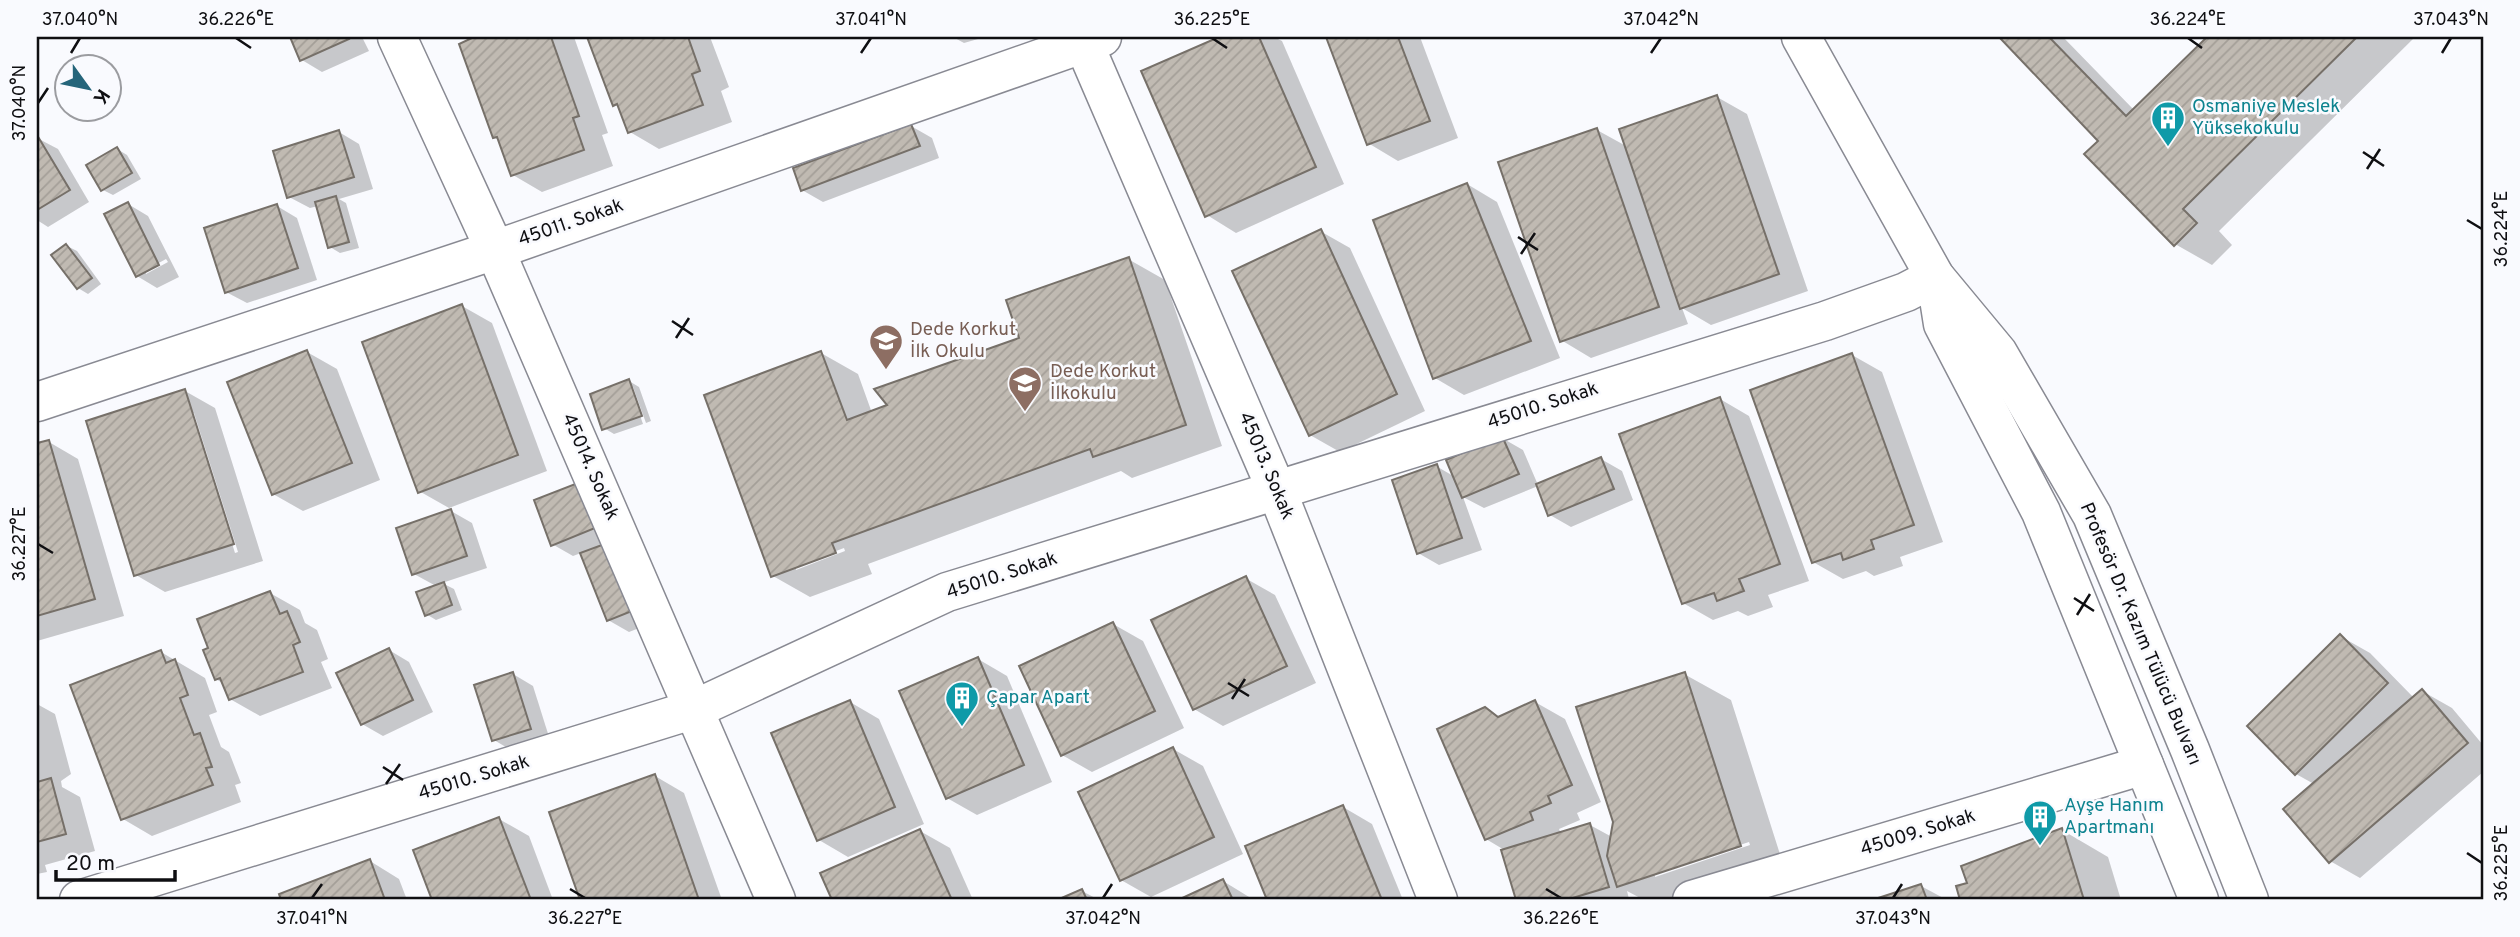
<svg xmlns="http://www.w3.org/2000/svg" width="2520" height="937" viewBox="0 0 2520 937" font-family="Overpass,sans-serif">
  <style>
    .shadow { fill: #0003; fill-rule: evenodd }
    .building { fill: url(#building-hatch); stroke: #767069; stroke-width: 2 }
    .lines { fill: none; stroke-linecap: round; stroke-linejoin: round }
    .street-casing { stroke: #898a93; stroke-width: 41 }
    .street { stroke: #fff; stroke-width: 38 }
    .ticks { fill: none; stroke: #0f0f12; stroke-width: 2.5 }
    .labels { text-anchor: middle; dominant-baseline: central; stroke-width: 5; stroke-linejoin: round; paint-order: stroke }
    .culture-label { font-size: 19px; fill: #0d838f; stroke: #f9fafe; text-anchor: start }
    .street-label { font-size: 19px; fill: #0f0f12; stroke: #f9fafe }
    .education-label { font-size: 19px; fill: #785e54; stroke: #f9fafe; text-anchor: start }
    .neatline { fill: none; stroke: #0f0f12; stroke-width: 2.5 }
    .ticks-label { font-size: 18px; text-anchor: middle; fill: #0f0f12 }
  </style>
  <defs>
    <pattern id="building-hatch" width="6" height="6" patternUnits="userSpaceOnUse" patternTransform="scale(1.75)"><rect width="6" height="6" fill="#c0bab2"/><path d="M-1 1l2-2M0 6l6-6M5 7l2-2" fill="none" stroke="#a49f98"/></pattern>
  </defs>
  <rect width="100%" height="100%" fill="#f9fafe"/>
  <g class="shadow">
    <path d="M292 37H362L369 51 322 72 302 60Z"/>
    <path d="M476 37H574L608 133 602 135 613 166 542 192 513 175 500 141 494 137Z"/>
    <path d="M589 37H710L729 87 721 91 732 122 659 149 630 132 621 108 614 104Z"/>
    <path d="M953 37H985L964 43Z"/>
    <path d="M1223 37H1274L1282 41 1344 184 1236 233 1207 215 1143 72Z"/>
    <path d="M1327 37H1420L1458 138 1398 161 1368 143Z"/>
    <path d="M2001 37H2063L2134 110 2210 37H2415L2219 231 2232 245 2212 265 2175 244 2100 141Z"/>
    <path d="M1717 97 1747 114 1808 291 1711 325 1682 308 1688 324 1591 358 1561 340 1597 130 1626 146Z"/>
    <path d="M911 126 932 138 939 158 823 202 802 190Z"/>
    <path d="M339 132 359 144 373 189 339 199 346 203 359 248 340 253 330 247 318 206 310 208 289 197Z"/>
    <path d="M37 138 58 149 89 202 48 227 37 220Z"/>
    <path d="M117 149 127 155 141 179 113 195 103 190Z"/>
    <path d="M1467 184 1497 202 1560 358 1464 395 1435 378Z"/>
    <path d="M128 204 148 216 179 277 157 288 137 276ZM166 259 168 262 146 274V270Z"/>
    <path d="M277 206 297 218 317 280 247 303 226 292Z"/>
    <path d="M1320 231 1350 248 1425 411 1340 452 1310 435Z"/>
    <path d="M67 246 77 251 101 284 88 294 78 288Z"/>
    <path d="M1128 259 1165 280 1222 446 1132 478 1121 471 868 564 872 574 810 597 773 576 821 353 858 374 872 413 1021 339ZM844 548 845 551 796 570V566Z"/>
    <path d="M462 306 492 323 547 471 449 508 419 491Z"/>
    <path d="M307 352 337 369 380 480 303 511 273 494Z"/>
    <path d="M1852 355 1882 372 1943 542 1900 557 1903 566 1874 576 1866 571 1843 579 1813 562Z"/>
    <path d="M629 381 639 387 651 421 646 423 633 387H630L643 424 614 434 604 428Z"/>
    <path d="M185 391 215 408 263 561 165 592 136 575ZM191 413H194L238 552 235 553Z"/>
    <path d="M1720 399 1749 416 1809 581 1768 595 1773 607 1748 616 1738 611 1713 620 1683 603Z"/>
    <path d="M1502 438 1523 450 1538 485 1601 459 1622 471 1633 500 1571 527 1550 515 1538 486 1484 508 1463 497 1482 550 1439 565 1418 553 1436 466 1455 477Z"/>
    <path d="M49 442 78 459 124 616 37 641V445Z"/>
    <path d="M583 483 657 621 629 632 608 620 581 553 573 556 552 544Z"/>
    <path d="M451 511 472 523 487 568 442 583 454 589 462 610 436 620 426 614 436 586 414 574Z"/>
    <path d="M1245 578 1275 595 1316 683 1223 726 1194 709Z"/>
    <path d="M270 593 300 610 305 623 317 630 328 659 321 662 332 688 260 716 230 699 224 684 216 679Z"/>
    <path d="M1113 624 1143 641 1184 728 1092 772 1062 755Z"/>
    <path d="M2340 636 2370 653 2414 698 2422 691 2452 708 2483 745V772L2360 878 2330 861 2314 784 2296 774Z"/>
    <path d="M389 650 409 662 433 712 383 736 362 724Z"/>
    <path d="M161 652 205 678 217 712 209 715 221 747 229 752 241 783 235 785 241 802 152 836 123 819Z"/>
    <path d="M978 659 1007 676 1052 782 977 815 947 798Z"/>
    <path d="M513 674 533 686 550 740 514 752 494 740Z"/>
    <path d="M1684 674 1731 700 1786 873 1703 900H1644L1627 891 1629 899 1624 900H1518L1503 852 1506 851 1486 839 1485 709 1500 718 1535 702 1565 719 1601 802 1577 813 1580 820 1559 829 1561 834 1590 825 1612 837ZM1749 842 1750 845 1655 877V873Z"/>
    <path d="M850 702 879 719 924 824 848 857 819 840Z"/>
    <path d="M37 704 55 714 71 774 61 781 62 787 80 797 95 851 45 865 47 872 37 874Z"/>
    <path d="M1173 749 1203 766 1243 854 1151 897 1121 880Z"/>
    <path d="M655 776 684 793 722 900H582L551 813Z"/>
    <path d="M1343 807 1372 824 1403 900H1269L1247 847Z"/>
    <path d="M499 819 529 836 553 900H434L415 851Z"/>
    <path d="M2062 830 2108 857 2121 900H1962L1958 887Z"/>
    <path d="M920 831 950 848 973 900H834L823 874Z"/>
    <path d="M370 861 399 879 407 900H283L281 895Z"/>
    <path d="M1223 881 1254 900H1182Z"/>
    <path d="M1921 886 1947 900H1878Z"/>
    <path d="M1082 891 1099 900H1061Z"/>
  </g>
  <g class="building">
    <path d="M290 37H348L349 39 300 61Z"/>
    <path d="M474 37H551L579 116 573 118 584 150 511 176 497 137 493 138 459 44Z"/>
    <path d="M587 37H688L700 71 692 74 703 105 628 133 617 104 613 106Z"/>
    <path d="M1219 37H1259L1316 167 1205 217 1141 71Z"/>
    <path d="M1326 37H1398L1430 121 1367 145Z"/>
    <path d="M1999 37H2049L2126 116 2207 37H2357L2183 209 2197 223 2174 246 2084 154 2098 141Z"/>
    <path d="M1717 95 1779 274 1680 309 1619 129Z"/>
    <path d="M911 124 920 146 801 191 793 168Z"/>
    <path d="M1597 128 1659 307 1560 342 1498 162Z"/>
    <path d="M339 130 354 177 287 198 273 151Z"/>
    <path d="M37 135 70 190 37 210Z"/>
    <path d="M117 147 132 173 101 191 86 165Z"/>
    <path d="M1467 183 1531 341 1433 379 1373 220Z"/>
    <path d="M336 196 349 242 328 248 315 202Z"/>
    <path d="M128 202 159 265 136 277 104 214Z"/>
    <path d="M277 204 298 268 225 293 204 228Z"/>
    <path d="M1321 229 1397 394 1309 436 1232 271Z"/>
    <path d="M66 244 92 278 77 289 51 255Z"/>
    <path d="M1129 257 1186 425 1093 457 1090 449 832 543 836 553 771 577 704 395 821 351 847 420 887 405 874 389 1019 338 1006 300Z"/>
    <path d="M462 304 518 455 418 493 362 342Z"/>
    <path d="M307 350 352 463 272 495 227 382Z"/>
    <path d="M1852 353 1914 525 1871 540 1874 549 1843 560 1841 553 1812 563 1750 390Z"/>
    <path d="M629 379 642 416 602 430 590 394Z"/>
    <path d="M185 389 234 544 134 576 86 421Z"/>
    <path d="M1720 397 1780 564 1739 579 1744 591 1717 601 1714 593 1682 604 1619 434Z"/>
    <path d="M1502 436 1519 474 1462 498 1446 460Z"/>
    <path d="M49 440 95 599 37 616V443Z"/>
    <path d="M1601 457 1614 489 1548 516 1536 484Z"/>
    <path d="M1437 464 1462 538 1417 554 1392 480Z"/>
    <path d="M583 481 600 526 551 546 534 500Z"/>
    <path d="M451 509 467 556 412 575 396 528Z"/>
    <path d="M610 542 637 609 607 621 580 553Z"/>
    <path d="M1246 576 1287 666 1193 710 1151 620Z"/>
    <path d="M444 582 452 605 425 616 416 592Z"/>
    <path d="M270 591 280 614 287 611 300 642 293 645 303 672 229 700 220 678 215 680 203 650 208 648 197 619Z"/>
    <path d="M1113 622 1155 711 1061 756 1019 666Z"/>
    <path d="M2340 634 2388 683 2295 775 2247 726Z"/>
    <path d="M389 648 413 700 361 725 336 673Z"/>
    <path d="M161 650 166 663 175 659 188 695 180 698 194 735 200 733 212 767 206 768 213 785 121 820 70 685Z"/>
    <path d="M978 657 1024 765 946 799 899 691Z"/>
    <path d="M513 672 531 729 492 741 474 685Z"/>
    <path d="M1685 672 1741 846 1617 887 1607 856 1613 822 1576 707Z"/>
    <path d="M2422 689 2468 743 2329 863 2283 809Z"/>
    <path d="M850 700 895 807 817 841 771 733Z"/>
    <path d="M1535 700 1572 785 1548 796 1551 803 1530 812 1533 820 1485 840 1437 729 1485 707 1498 717Z"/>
    <path d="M1173 747 1214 837 1120 881 1078 792Z"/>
    <path d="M655 774 699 900H580L549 812Z"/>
    <path d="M51 778 66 834 37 842V782Z"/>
    <path d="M1343 805 1382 900H1267L1245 846Z"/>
    <path d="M499 817 531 900H432L413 850Z"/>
    <path d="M1590 823 1609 887 1566 900H1516L1501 850Z"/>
    <path d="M2062 828 2084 900H1960L1956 886 1967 883 1961 866Z"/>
    <path d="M920 829 952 900H832L820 873Z"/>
    <path d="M370 859 385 900H281L279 894Z"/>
    <path d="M1223 879 1233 900H1178Z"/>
    <path d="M1921 884 1927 900H1872Z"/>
    <path d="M1082 889 1087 900H1057Z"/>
  </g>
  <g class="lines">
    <g class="street-casing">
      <g id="street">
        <path d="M397 37 495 250 776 900"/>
        <path d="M1081 37 1277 491 1438 900"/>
        <path d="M1801 37 1935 277 1998 353 2092 515 2190 750 2249 900"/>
        <path d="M1937 286 1943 324 2041 512 2199 900"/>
        <path d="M37 402 495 250 1102 37"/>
        <path d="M79 900 695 709 947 592 1825 321 1906 292 1935 277"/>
        <path d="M1692 900 2144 765"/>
      </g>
    </g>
    <use href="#street" class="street"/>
  </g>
  <path class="ticks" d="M236 38 251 48M1212 38 1227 48M2188 38 2202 48M71 53 80 38M861 53 871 38M1651 53 1661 38M2442 53 2451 38M38 103 48 88M2363 152 2384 166M2367 169 2380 149M2467 220 2482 229M1518 237 1538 250M1521 254 1535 233M672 321 693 335M676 338 689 318M38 544 53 553M2074 598 2094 611M2077 615 2090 594M1228 683 1249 696M1232 699 1245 679M383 767 403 780M386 784 400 764M2467 853 2482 863M570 889 585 898M1546 889 1561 898M312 898 322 884M1103 898 1112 884M1893 898 1902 884"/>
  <defs>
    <g id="building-pin" transform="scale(1.75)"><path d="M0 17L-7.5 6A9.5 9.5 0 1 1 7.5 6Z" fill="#0f9aa8" stroke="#f9fafe"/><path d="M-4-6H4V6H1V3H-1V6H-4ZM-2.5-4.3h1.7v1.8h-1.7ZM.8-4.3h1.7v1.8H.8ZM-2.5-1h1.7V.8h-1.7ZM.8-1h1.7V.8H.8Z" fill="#fff"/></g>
    <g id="school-pin" transform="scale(1.75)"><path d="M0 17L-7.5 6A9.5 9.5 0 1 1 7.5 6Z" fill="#8d6e63" stroke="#f9fafe"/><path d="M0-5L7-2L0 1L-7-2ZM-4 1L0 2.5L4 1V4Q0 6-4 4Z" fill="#fff"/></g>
  </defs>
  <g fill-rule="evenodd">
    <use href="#building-pin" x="2168" y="118"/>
    <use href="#school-pin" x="886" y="341"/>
    <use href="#school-pin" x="1025" y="383"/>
    <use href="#building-pin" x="962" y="698"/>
    <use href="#building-pin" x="2040" y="817"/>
  </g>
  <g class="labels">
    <g class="culture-label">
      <text x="2192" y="107">Osmaniye Meslek<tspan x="2192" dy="22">Yüksekokulu</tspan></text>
      <text x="986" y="698">Çapar Apart</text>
      <text x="2064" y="806">Ayşe Hanım<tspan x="2064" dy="22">Apartmanı</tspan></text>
    </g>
    <g class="street-label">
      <text transform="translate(571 223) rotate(-19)">45011. Sokak</text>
      <text transform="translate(1543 406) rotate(-18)">45010. Sokak</text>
      <text transform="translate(1266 466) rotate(67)">45013. Sokak</text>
      <text transform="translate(590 467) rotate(66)">45014. Sokak</text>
      <text transform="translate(1002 576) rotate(-18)">45010. Sokak</text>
      <text transform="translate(2140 634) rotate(67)">Profesör Dr. Kazım Tülücü Bulvarı</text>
      <text transform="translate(474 778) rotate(-17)">45010. Sokak</text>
      <text transform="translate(1918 833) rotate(-17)">45009. Sokak</text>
    </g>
    <g class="education-label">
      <text x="910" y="330">Dede Korkut<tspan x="910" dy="22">İlk Okulu</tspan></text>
      <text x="1050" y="372">Dede Korkut<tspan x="1050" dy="22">İlkokulu</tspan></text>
    </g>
  </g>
  <rect width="2520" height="937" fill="none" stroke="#f9fafe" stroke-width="77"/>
  <g transform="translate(88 88) rotate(123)"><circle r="33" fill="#f9fafe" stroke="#9b9ca0" stroke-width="2"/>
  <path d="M0-5L12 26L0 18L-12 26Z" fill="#25657a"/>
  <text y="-10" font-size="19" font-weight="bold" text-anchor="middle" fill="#0f0f12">K</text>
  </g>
  <path d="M56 870v10h119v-10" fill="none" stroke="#0f0f12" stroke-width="3.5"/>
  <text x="66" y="870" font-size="21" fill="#0f0f12" stroke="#f9fafe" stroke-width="5" paint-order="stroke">20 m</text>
  <rect x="38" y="38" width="2444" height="860" class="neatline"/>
  <g class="ticks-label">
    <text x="80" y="25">37.040°N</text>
    <text x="236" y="25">36.226°E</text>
    <text x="871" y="25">37.041°N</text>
    <text x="1212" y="25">36.225°E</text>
    <text x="1661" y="25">37.042°N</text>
    <text x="2188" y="25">36.224°E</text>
    <text x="2451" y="25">37.043°N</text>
    <text transform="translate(19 103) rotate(-90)" y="6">37.040°N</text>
    <text transform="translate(2501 229) rotate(-90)" y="6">36.224°E</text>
    <text transform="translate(19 544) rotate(-90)" y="6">36.227°E</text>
    <text transform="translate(2501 863) rotate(-90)" y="6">36.225°E</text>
    <text x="312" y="924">37.041°N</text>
    <text x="585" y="924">36.227°E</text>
    <text x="1103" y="924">37.042°N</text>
    <text x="1561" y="924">36.226°E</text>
    <text x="1893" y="924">37.043°N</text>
  </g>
</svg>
